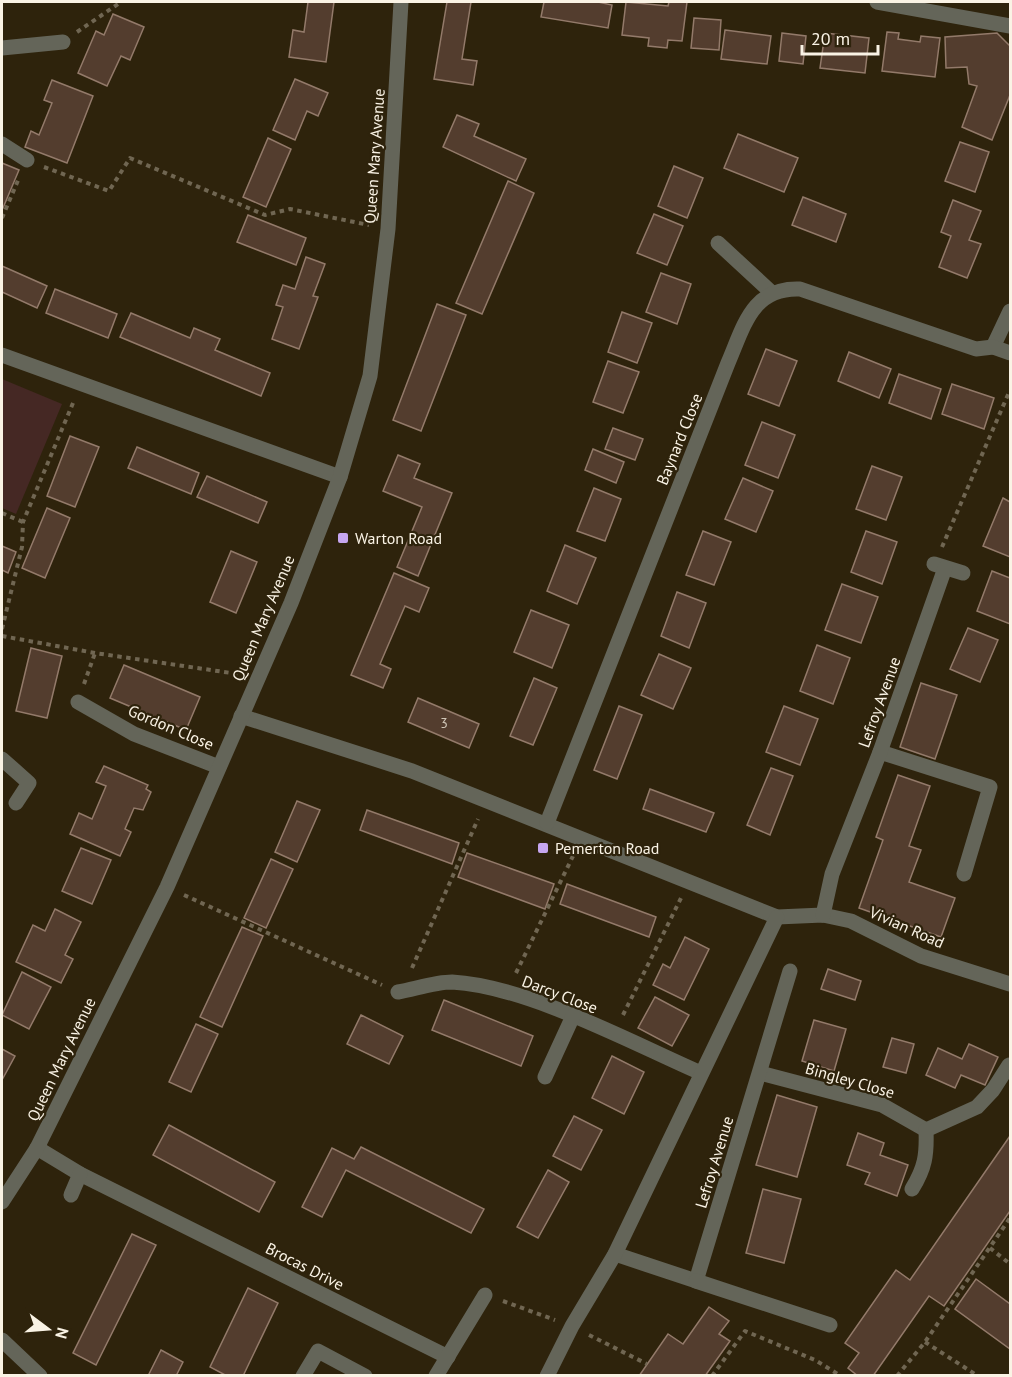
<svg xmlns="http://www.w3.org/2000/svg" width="1012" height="1377" viewBox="0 0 1012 1377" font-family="'PT Sans',sans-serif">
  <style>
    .green { fill: #452824 }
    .building { fill: #533d2e; stroke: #937a6a; stroke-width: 1.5 }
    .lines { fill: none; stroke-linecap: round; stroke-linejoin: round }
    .path { stroke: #706652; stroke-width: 4; stroke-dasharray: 4.5 4.5; stroke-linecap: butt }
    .minor { stroke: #646559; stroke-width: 15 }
    .poi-dot { fill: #c6a6f0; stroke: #2e230c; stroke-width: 2 }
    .labels { text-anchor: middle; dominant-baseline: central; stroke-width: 4.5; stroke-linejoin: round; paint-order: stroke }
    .number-label { font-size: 14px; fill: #d0c6b7 }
    .street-label { font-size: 16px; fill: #faf3e5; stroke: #2e230c }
    .poi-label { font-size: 16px; fill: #faf3e5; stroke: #2e230c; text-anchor: start }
  </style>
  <rect width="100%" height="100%" fill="#2e230c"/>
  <path class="green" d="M2 379 62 404 16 514 2 508Z"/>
  <g class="building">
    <path d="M308 2H334L326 62 289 57 293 30 304 32Z"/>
    <path d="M447 2H471L462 59 477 61 473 85 434 79Z"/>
    <path d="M544 2H598L612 5 608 28 541 17Z"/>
    <path d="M626 2 668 6 669 2H687L682 41 668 40 667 48 648 46 649 38 622 35Z"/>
    <path d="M113 14 144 27 130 60 121 56 107 86 78 73 96 31 104 35Z"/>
    <path d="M694 18 721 20 719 50 691 48Z"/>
    <path d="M725 30 771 36 767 64 721 59Z"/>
    <path d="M887 32 899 33 898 39 920 42 921 36 940 38 935 77 882 71Z"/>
    <path d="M782 33 806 36 803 64 779 61Z"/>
    <path d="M825 33 869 38 865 73 820 68Z"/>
    <path d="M997 33 1010 46V95L992 140 962 127 977 86 969 84 967 67 946 68 945 37Z"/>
    <path d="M295 79 328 93 318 116 307 111 295 140 273 130Z"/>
    <path d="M52 80 93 96 67 163 25 147 31 131 39 135 52 103 44 100Z"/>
    <path d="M457 115 479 124 474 136 526 159 516 181 443 147Z"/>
    <path d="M738 134 798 158 784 192 724 168Z"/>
    <path d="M268 138 291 149 266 207 243 197Z"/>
    <path d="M960 142 989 152 975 192 945 181Z"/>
    <path d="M2 163 19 170 3 208 2 207Z"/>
    <path d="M674 166 703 178 687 218 658 206Z"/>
    <path d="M508 181 534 193 482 314 456 303Z"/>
    <path d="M803 197 846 214 836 242 792 225Z"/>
    <path d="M953 200 981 211 969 240 981 244 967 278 939 267 951 236 941 232Z"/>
    <path d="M654 214 683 226 667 265 637 253Z"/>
    <path d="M248 215 306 238 296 265 237 242Z"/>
    <path d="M306 257 325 264 313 296 318 297 299 349 272 339 283 307 276 305 283 285 295 289Z"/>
    <path d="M2 266 47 286 37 308 2 292Z"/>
    <path d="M661 273 691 284 677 324 646 312Z"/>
    <path d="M55 289 117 314 108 338 46 313Z"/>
    <path d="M437 304 466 315 421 431 393 420Z"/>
    <path d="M622 312 652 323 637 363 608 352Z"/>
    <path d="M131 313 190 338 194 328 220 339 215 350 270 373 261 396 120 337Z"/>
    <path d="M766 349 797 361 779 406 748 394Z"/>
    <path d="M849 352 891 369 879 398 838 381Z"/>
    <path d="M608 361 639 372 623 413 593 402Z"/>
    <path d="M899 374 941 389 931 419 889 403Z"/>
    <path d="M952 384 994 398 984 429 942 414Z"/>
    <path d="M762 422 795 435 778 478 745 465Z"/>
    <path d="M613 428 643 439 635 460 605 449Z"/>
    <path d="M70 436 99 447 75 507 47 496Z"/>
    <path d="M137 447 199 473 191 494 128 468Z"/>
    <path d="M593 449 624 462 616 483 585 470Z"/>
    <path d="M398 455 420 464 414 478 452 493 418 576 397 567 422 507 383 491Z"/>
    <path d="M872 466 902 477 886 520 856 509Z"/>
    <path d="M207 476 267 502 258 523 197 497Z"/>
    <path d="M743 478 773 491 756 532 725 519Z"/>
    <path d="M594 488 621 499 605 541 577 531Z"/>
    <path d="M1003 498 1010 502V557L983 546Z"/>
    <path d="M47 508 70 518 45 578 22 568Z"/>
    <path d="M703 531 731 542 714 585 686 575Z"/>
    <path d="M866 531 897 542 882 584 851 572Z"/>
    <path d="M565 545 596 558 577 604 547 591Z"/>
    <path d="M2 546 16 552 8 573 2 570Z"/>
    <path d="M231 551 257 562 236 613 210 602Z"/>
    <path d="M992 571 1010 578V624L977 611Z"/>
    <path d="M394 573 429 588 419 612 405 606 380 664 391 669 383 688 351 675Z"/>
    <path d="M842 584 878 597 861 643 825 630Z"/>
    <path d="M677 592 706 603 689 648 661 636Z"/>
    <path d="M531 610 569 625 552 668 514 652Z"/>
    <path d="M968 628 998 640 980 682 950 669Z"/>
    <path d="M817 645 850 658 833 704 800 691Z"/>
    <path d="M31 648 62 656 47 718 16 711Z"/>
    <path d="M659 654 691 668 673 709 641 695Z"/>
    <path d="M124 665 200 697 186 730 110 698Z"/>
    <path d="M534 678 557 688 533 745 510 736Z"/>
    <path d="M921 683 957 695 935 759 900 747Z"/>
    <path d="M418 698 479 724 469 748 408 722Z"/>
    <path d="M619 706 642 715 617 779 594 770Z"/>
    <path d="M784 706 818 719 800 765 766 752Z"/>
    <path d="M104 766 148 785 146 789 151 792 143 810 134 808 125 829 131 832 120 856 70 834 79 813 92 819 106 786 96 782Z"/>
    <path d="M771 768 793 776 770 835 747 825Z"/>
    <path d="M898 775 930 786 909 846 921 850 909 882 955 898 941 937 859 908 883 840 876 837Z"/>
    <path d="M650 789 714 813 706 832 643 809Z"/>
    <path d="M297 801 320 810 297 862 275 852Z"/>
    <path d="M367 810 459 843 452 864 360 830Z"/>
    <path d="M81 848 111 860 92 904 62 891Z"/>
    <path d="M467 853 554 884 545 909 458 877Z"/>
    <path d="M271 859 293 869 266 928 244 918Z"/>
    <path d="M567 884 656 917 649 937 560 904Z"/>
    <path d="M55 909 81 922 65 955 73 959 61 983 16 962 33 925 45 931Z"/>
    <path d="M242 927 263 936 222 1027 200 1017Z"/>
    <path d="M685 937 709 949 684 1000 653 985 663 964 670 968Z"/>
    <path d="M828 969 861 981 855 1000 821 989Z"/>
    <path d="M22 972 51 987 29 1029 2 1015Z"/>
    <path d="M655 997 689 1015 672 1046 638 1028Z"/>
    <path d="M444 1000 533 1036 521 1066 432 1030Z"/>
    <path d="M361 1015 403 1036 389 1064 347 1044Z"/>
    <path d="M814 1020 846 1029 834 1071 802 1061Z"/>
    <path d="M196 1024 218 1034 191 1092 169 1082Z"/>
    <path d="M892 1038 914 1044 906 1073 883 1067Z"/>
    <path d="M969 1044 998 1057 985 1085 961 1075 955 1088 926 1075 938 1048 962 1059Z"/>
    <path d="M2 1049 15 1056 2 1080Z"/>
    <path d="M612 1056 644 1072 624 1114 592 1098Z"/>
    <path d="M777 1095 817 1107 797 1177 756 1165Z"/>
    <path d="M574 1116 602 1130 581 1170 553 1156Z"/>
    <path d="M169 1125 275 1182 259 1212 153 1155Z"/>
    <path d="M858 1133 884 1143 880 1155 908 1165 897 1196 865 1184 870 1173 847 1165Z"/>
    <path d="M1010 1136V1211L944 1306 929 1296 873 1376H858L848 1368 859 1353 845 1343 896 1270 910 1280Z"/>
    <path d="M361 1147 484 1209 471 1233 346 1170 322 1217 302 1207 332 1148 354 1159Z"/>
    <path d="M548 1170 569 1182 538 1238 517 1227Z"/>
    <path d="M763 1189 801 1199 784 1263 746 1253Z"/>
    <path d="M132 1234 156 1245 96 1365 73 1353Z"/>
    <path d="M976 1279 1010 1304V1349L955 1309Z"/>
    <path d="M248 1288 278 1303 243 1376H227L210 1367Z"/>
    <path d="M709 1307 729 1321 719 1334 730 1341 705 1376H639L668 1334 683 1344Z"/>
    <path d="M161 1350 183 1362 176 1376H148Z"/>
  </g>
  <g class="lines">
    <g class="path">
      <path d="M77 32 121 2"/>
      <path d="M44 167 109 191 130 158 265 215 290 209 369 225"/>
      <path d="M2 218 19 178"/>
      <path d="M2 513 23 522"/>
      <path d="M942 547 1010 390"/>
      <path d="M2 629 22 547 23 522 73 403"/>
      <path d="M2 636 95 653 238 674"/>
      <path d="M84 684 95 653"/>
      <path d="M184 895 382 985"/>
      <path d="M412 968 478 819"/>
      <path d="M516 973 573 856"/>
      <path d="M623 1015 681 898"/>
      <path d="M990 1248 1010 1264"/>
      <path d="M503 1301 555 1320"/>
      <path d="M589 1335 647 1364"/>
      <path d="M925 1342 978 1376"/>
      <path d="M712 1376 745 1331 815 1360 841 1376"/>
      <path d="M897 1376 925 1342 1010 1218"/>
    </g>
    <g class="minor">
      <path d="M877 2 1010 26"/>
      <path d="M2 48 63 42"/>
      <path d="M2 144 27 160"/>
      <path d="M718 243 772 293"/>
      <path d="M993 347 1010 311"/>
      <path d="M2 355 340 477"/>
      <path d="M934 564 963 573"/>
      <path d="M78 702 134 734 219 767"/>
      <path d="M241 716 412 771 777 917 823 915 851 921 921 956 1010 984"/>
      <path d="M880 752 990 787 964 874"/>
      <path d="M2 759 29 783 16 803"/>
      <path d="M547 823 728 363C744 326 752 287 800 289L976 349 993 347 1010 353"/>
      <path d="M823 915 832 874 880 752 945 568"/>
      <path d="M398 992C415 989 435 982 452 982 527 986 632 1043 701 1073"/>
      <path d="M760 1073 882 1105 926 1130"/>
      <path d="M545 1077 573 1016"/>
      <path d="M37 1148 80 1174 448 1357"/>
      <path d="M912 1189C925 1168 927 1155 926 1130L977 1107 993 1090 1009 1065"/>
      <path d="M71 1195 80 1174"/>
      <path d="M2 1202 37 1148 167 887 291 603 340 477 370 376 388 229 401 2"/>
      <path d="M615 1254 696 1281 790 971"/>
      <path d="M696 1281 830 1325"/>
      <path d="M2 1340 40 1376"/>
      <path d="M303 1376 318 1351 365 1376"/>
      <path d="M436 1376 485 1295"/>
      <path d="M547 1376 572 1326 615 1254 777 917"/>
    </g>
  </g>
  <g class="poi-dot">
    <rect x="337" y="532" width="12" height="12" rx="3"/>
    <rect x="537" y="842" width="12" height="12" rx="3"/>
  </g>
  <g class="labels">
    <g class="number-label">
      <text x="444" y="723">3</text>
    </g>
    <g class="street-label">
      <text transform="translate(374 156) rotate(-86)">Queen Mary Avenue</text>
      <text transform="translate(679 439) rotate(-68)">Baynard Close</text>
      <text transform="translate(263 618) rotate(-67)">Queen Mary Avenue</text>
      <text transform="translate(879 702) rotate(-70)">Lefroy Avenue</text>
      <text transform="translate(171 727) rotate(23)">Gordon Close</text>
      <text transform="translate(907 927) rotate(24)">Vivian Road</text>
      <text transform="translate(560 994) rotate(21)">Darcy Close</text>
      <text transform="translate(61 1059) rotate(-64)">Queen Mary Avenue</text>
      <text transform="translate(850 1080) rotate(16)">Bingley Close</text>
      <text transform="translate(714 1162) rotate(-73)">Lefroy Avenue</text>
      <text transform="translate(305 1266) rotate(27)">Brocas Drive</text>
    </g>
    <g class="poi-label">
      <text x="355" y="538">Warton Road</text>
      <text x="555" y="848">Pemerton Road</text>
    </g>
  </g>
  <rect width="1012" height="1377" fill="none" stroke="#faf3e5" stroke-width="6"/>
  <g transform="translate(48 1329) rotate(106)" stroke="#2e230c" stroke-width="4.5" paint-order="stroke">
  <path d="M0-4.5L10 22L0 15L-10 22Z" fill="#faf3e5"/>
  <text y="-9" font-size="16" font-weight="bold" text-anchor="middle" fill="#faf3e5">N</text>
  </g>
  <path d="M802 45v9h76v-9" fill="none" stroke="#faf3e5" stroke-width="3"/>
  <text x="811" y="45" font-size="18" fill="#faf3e5" stroke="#2e230c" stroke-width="4.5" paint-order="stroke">20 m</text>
</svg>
